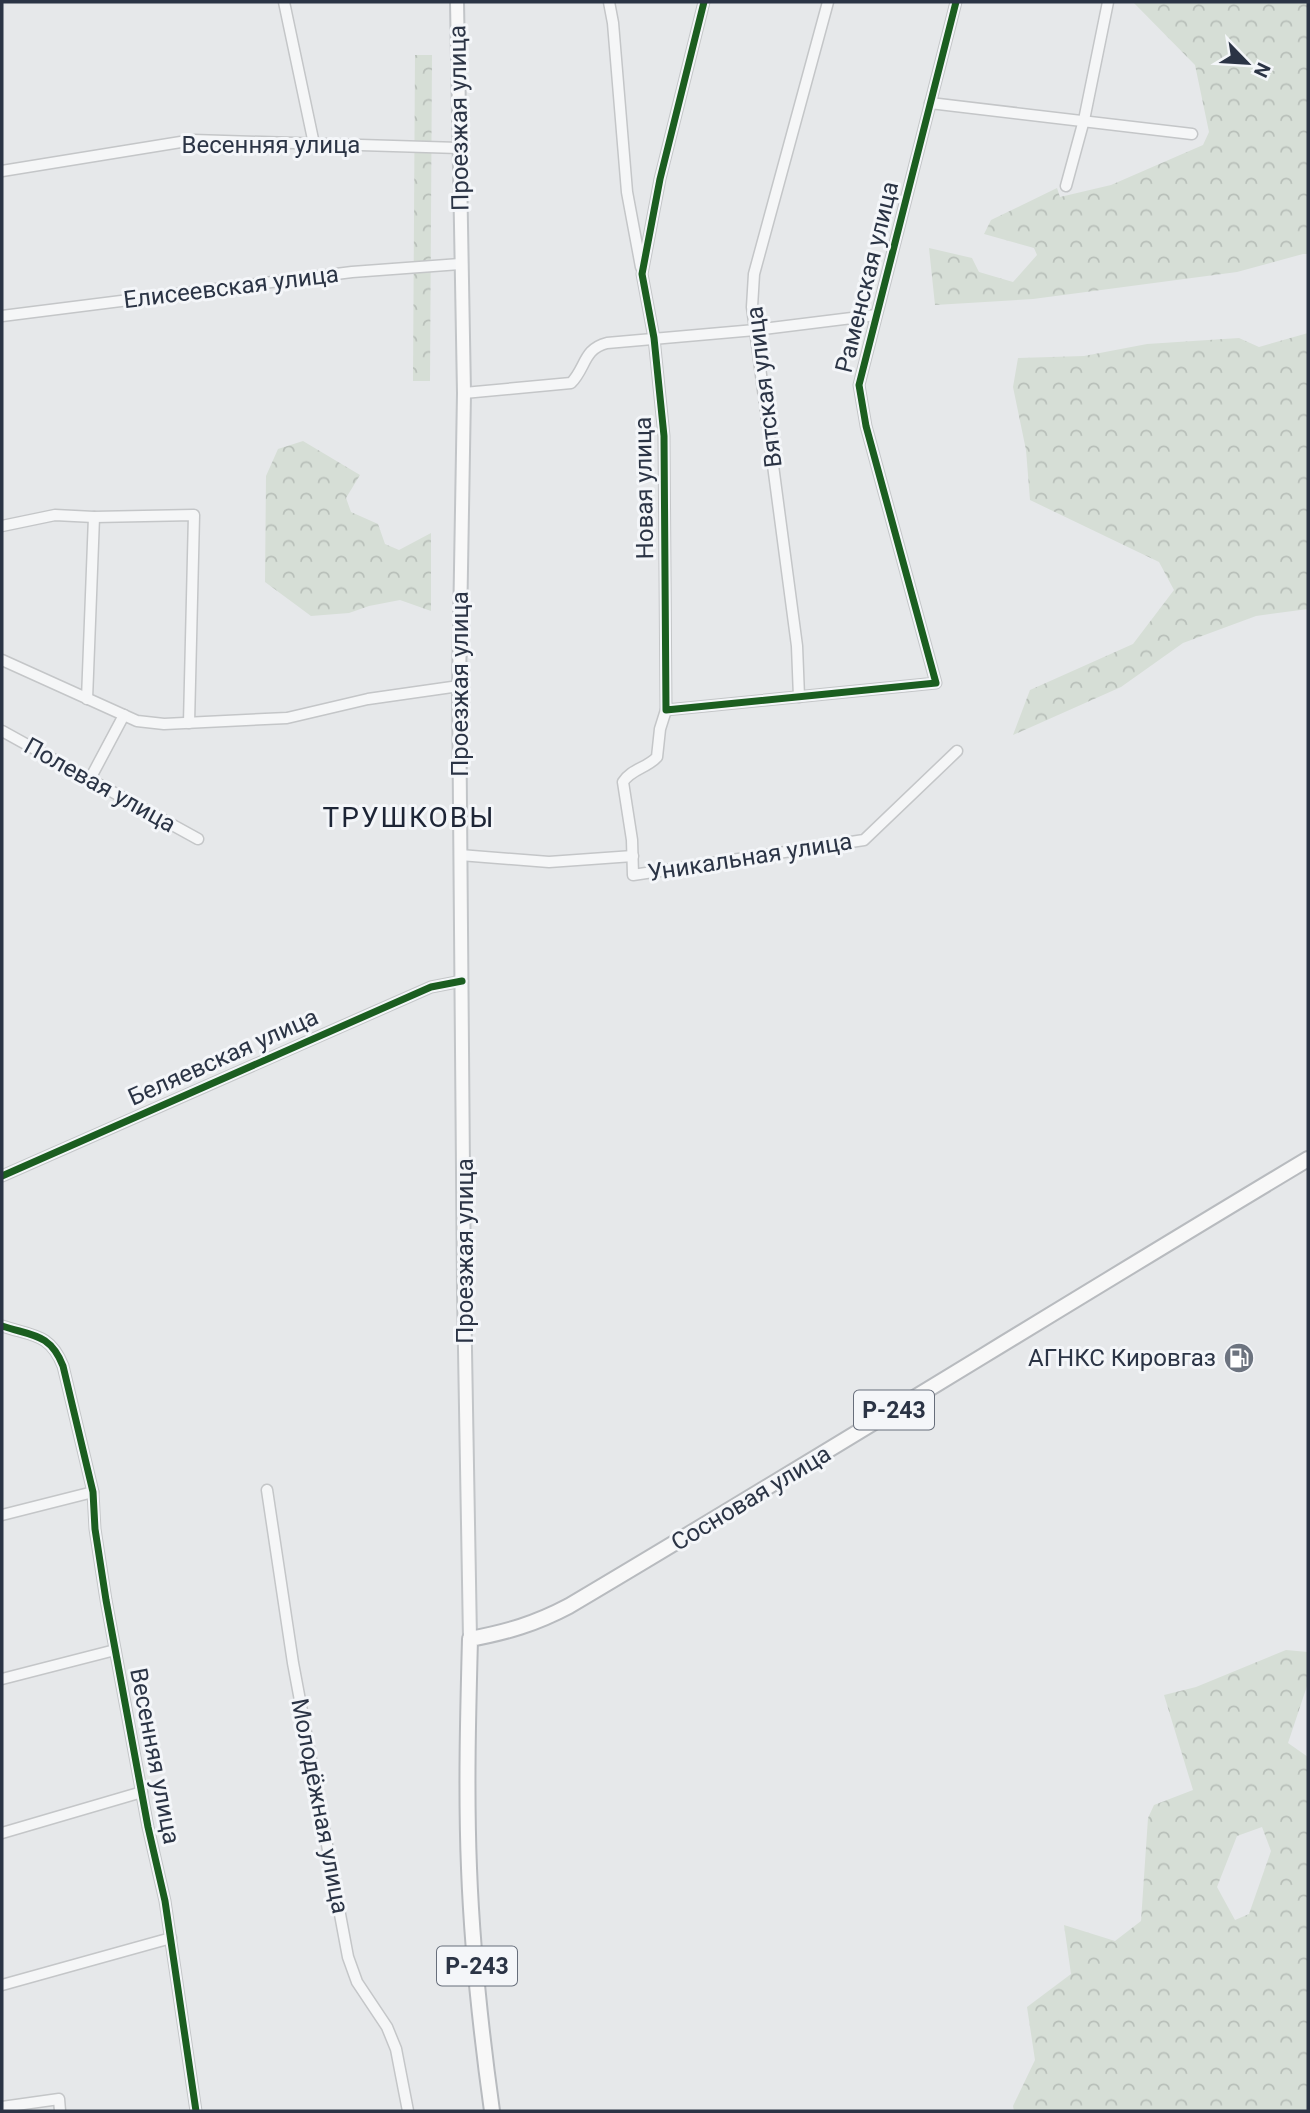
<svg xmlns="http://www.w3.org/2000/svg" width="1310" height="2113" viewBox="0 0 1310 2113" font-family="Roboto,sans-serif">
  <style>
    .forest { fill: url(#forest-crowns); fill-rule: evenodd }
    .lines { fill: none; stroke-linecap: round; stroke-linejoin: round }
    .minor-casing { stroke: #c4c6c8; stroke-width: 13 }
    .major-casing { stroke: #c2c5c8; stroke-width: 16 }
    .highway-casing { stroke: #b8bbbf; stroke-width: 18 }
    .minor { stroke: #f5f6f7; stroke-width: 10 }
    .major { stroke: #f8f8f8; stroke-width: 12 }
    .highway { stroke: #f8f8f8; stroke-width: 14 }
    .cycleway-casing { stroke: #f4f6f9; stroke-width: 11 }
    .cycleway { stroke: #1b5e20; stroke-width: 7 }
    .labels { text-anchor: middle; dominant-baseline: central; stroke-width: 6; stroke-linejoin: round; paint-order: stroke }
    .shield { fill: #f4f6f9; stroke: #676e7b; stroke-width: 2 }
    .shield-label { font-size: 23px; font-weight: bold; fill: #2b3445 }
    .street-label { font-size: 24px; fill: #2b3445; stroke: #f4f6f9 }
    .poi-label { font-size: 24px; fill: #2b3445; stroke: #f4f6f9; text-anchor: end }
    .quarter-label { font-size: 28px; letter-spacing: 2px; fill: #1d2536; stroke: #f4f6f9 }
  </style>
  <defs>
    <pattern id="forest-crowns" width="20" height="18" patternUnits="userSpaceOnUse" patternTransform="scale(1.75)"><rect width="20" height="18" fill="#d6ded6"/><path d="M2 6a3 3 0 1 1 6 0M12 15a3 3 0 1 1 6 0" fill="none" stroke="#b8bfb9"/></pattern>
  </defs>
  <rect width="100%" height="100%" fill="#e6e8ea"/>
  <g class="forest">
    <path d="M1133 2H1308V254H1303L1237 272 1033 299 935 305 929 248 972 258 979 272 1013 282 1037 255 1034 248 984 234 991 220 1057 188 1060 197 1111 185 1203 145 1209 132 1195 65Z"/>
    <path d="M415 55H432L430 381H413Z"/>
    <path d="M1308 333V609L1256 616 1183 643 1121 687 1013 735 1030 690 1133 644 1174 590 1159 562 1030 500 1026 450 1013 387 1018 358 1084 356 1147 344 1239 338 1259 347Z"/>
    <path d="M303 441 360 475 346 498 351 512 378 524 385 544 399 550 431 533V611L400 600 369 606 349 613 311 616 265 582 266 476 278 449Z"/>
    <path d="M1286 1650 1308 1652V1683L1288 1743 1308 1757V2111H1014L1013 2106 1035 2060 1027 2007 1071 1974 1064 1925 1115 1941 1141 1921 1148 1818 1154 1805 1193 1790 1164 1695 1196 1687ZM1262 1827 1271 1851 1249 1914 1235 1920 1217 1887 1237 1836Z"/>
  </g>
  <g class="lines">
    <g class="minor-casing">
      <g id="minor">
        <path d="M284 2 314 144"/>
        <path d="M609 2 613 23 627 192 641 267"/>
        <path d="M704 2 660 179 642 274 654 338 664 436 666 710 936 683 866 426 859 385 956 2"/>
        <path d="M930 103 1192 134"/>
        <path d="M2 171 193 140 459 148"/>
        <path d="M1066 186 1084 120 1108 2"/>
        <path d="M2 316 352 272 460 264"/>
        <path d="M464 393 571 383C586 368 583 349 607 343L755 330 876 315"/>
        <path d="M2 526 55 515 94 517 194 515 189 723"/>
        <path d="M2 660 137 721 164 724 287 718 368 699 459 686"/>
        <path d="M799 697 797 646 752 307 754 274 828 2"/>
        <path d="M87 699 94 517"/>
        <path d="M666 710 660 729 657 757C647 768 631 769 623 782L632 840 633 875 864 840 957 751"/>
        <path d="M2 731 198 839"/>
        <path d="M90 779 124 715"/>
        <path d="M460 855 549 862 633 856"/>
        <path d="M2 1176 431 987 462 981"/>
        <path d="M2 1326C32 1336 50 1333 63 1366L93 1492 95 1529 106 1600 148 1827 165 1901 196 2111"/>
        <path d="M267 1490 293 1663 348 1957 357 1982 387 2027 396 2049 408 2111"/>
        <path d="M2 1515 93 1492"/>
        <path d="M2 1679 115 1650"/>
        <path d="M2 1833 142 1792"/>
        <path d="M2 1985 171 1938"/>
        <path d="M2 2107 59 2099 60 2111"/>
      </g>
    </g>
    <g class="major-casing">
      <path id="major" d="M457 2 464 393 459 686 464 1292 470 1639"/>
    </g>
    <g class="highway-casing">
      <path id="highway" d="M492 2111C481 2032 472 1948 469 1868 466 1792 468 1715 470 1639 507 1632 535 1624 569 1606 817 1459 1061 1307 1308 1159"/>
    </g>
    <use href="#minor" class="minor"/>
    <use href="#major" class="major"/>
    <use href="#highway" class="highway"/>
    <g class="cycleway-casing">
      <g id="cycleway">
        <path d="M704 2 660 179 642 274 654 338 664 436 666 710 936 683 866 426 859 385 956 2"/>
        <path d="M2 1176 431 987 462 981"/>
        <path d="M2 1326C32 1336 50 1333 63 1366L93 1492 95 1529 106 1600 148 1827 165 1901 196 2111"/>
      </g>
    </g>
    <use href="#cycleway" class="cycleway"/>
  </g>
  <defs>
    <g id="fuel-disc" transform="scale(1.575)"><circle r="9.5" fill="#6c737f" stroke="#f4f6f9"/><path d="M-5.5-6h7V0h2V4h1.3V-2.5L3-4.5l.8-.8L6-3V5H2.5V1h-1V6h-7ZM-4.2-4.7v3.2H.2V-4.7Z" fill="#fff"/></g>
  </defs>
  <g fill-rule="evenodd">
    <use href="#fuel-disc" x="1239" y="1358"/>
  </g>
  <g class="labels">
    <g class="shield">
      <rect x="854" y="1390.5" width="80" height="39" rx="5"/>
      <rect x="437" y="1946.5" width="80" height="39" rx="5"/>
    </g>
    <g class="shield-label">
      <text x="894" y="1410">Р-243</text>
      <text x="477" y="1966">Р-243</text>
    </g>
    <g class="street-label">
      <text transform="translate(459 118) rotate(-91)">Проезжая улица</text>
      <text x="271" y="145">Весенняя улица</text>
      <text transform="translate(867 277) rotate(-76)">Раменская улица</text>
      <text transform="translate(231 287) rotate(-7)">Елисеевская улица</text>
      <text transform="translate(764 387) rotate(-97)">Вятская улица</text>
      <text transform="translate(644 488) rotate(-91)">Новая улица</text>
      <text transform="translate(460 684) rotate(-90)">Проезжая улица</text>
      <text transform="translate(100 785) rotate(29)">Полевая улица</text>
      <text transform="translate(750 857) rotate(-9)">Уникальная улица</text>
      <text transform="translate(223 1057) rotate(-24)">Беляевская улица</text>
      <text transform="translate(465 1251) rotate(-90)">Проезжая улица</text>
      <text transform="translate(751 1498) rotate(-31)">Сосновая улица</text>
      <text transform="translate(155 1756) rotate(79)">Весенняя улица</text>
      <text transform="translate(320 1806) rotate(79)">Молодёжная улица</text>
    </g>
    <g class="poi-label">
      <text x="1216" y="1358">АГНКС Кировгаз</text>
    </g>
    <g class="quarter-label">
      <text x="409" y="817">ТРУШКОВЫ</text>
    </g>
  </g>
  <rect width="1310" height="2113" fill="none" stroke="#2b3445" stroke-width="7"/>
  <g transform="translate(1247 63) rotate(115)" stroke="#f4f6f9" stroke-width="5" paint-order="stroke">
  <path d="M0-5L12 26L0 18L-12 26Z" fill="#2b3445"/>
  <text y="-10" font-size="19" font-weight="bold" text-anchor="middle" fill="#2b3445">N</text>
  </g>
</svg>
